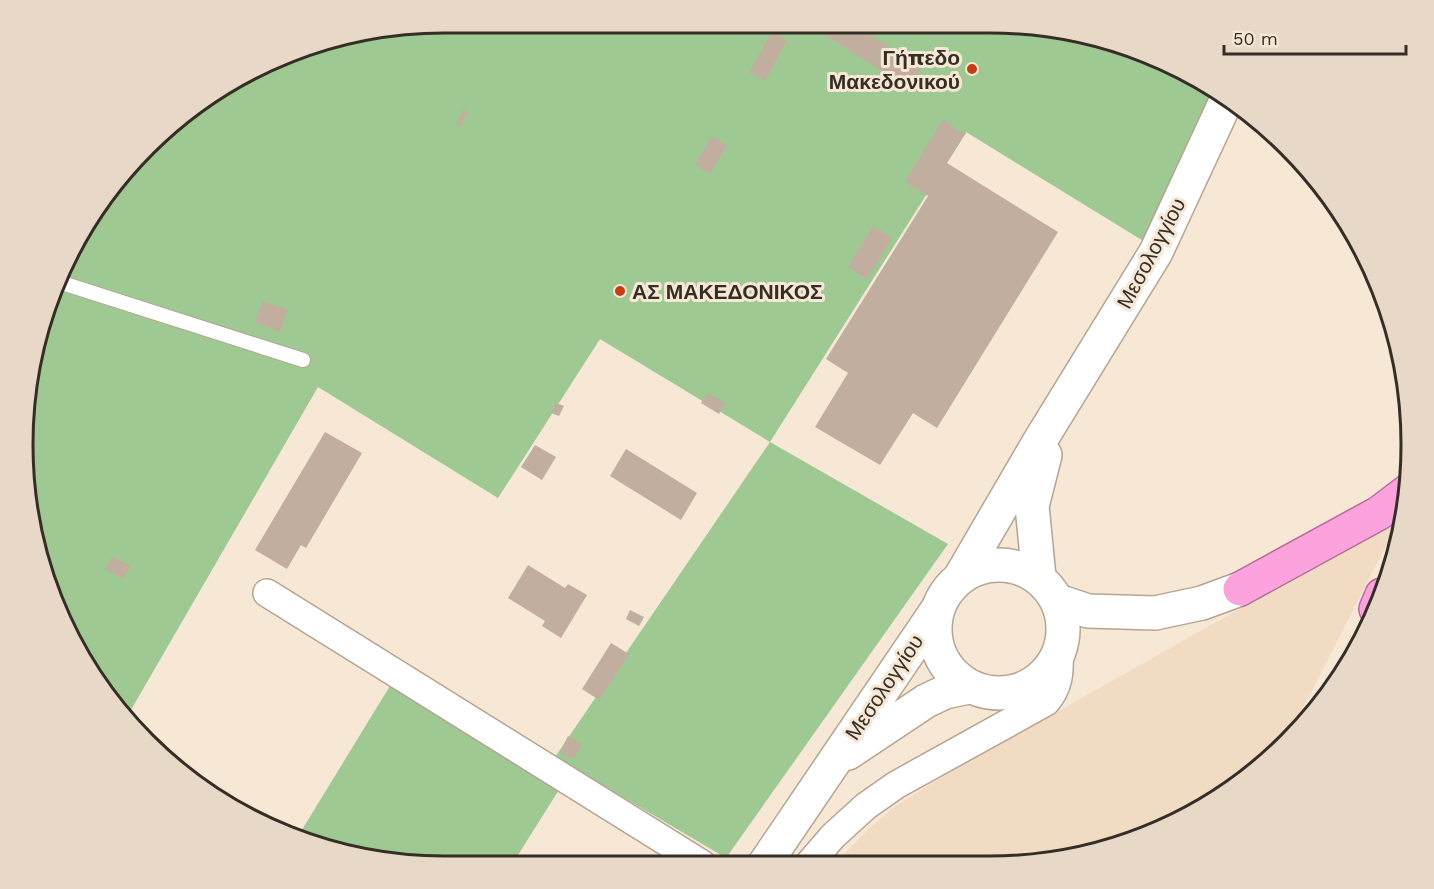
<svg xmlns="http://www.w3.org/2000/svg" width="1434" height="889" viewBox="0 0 1434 889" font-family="'Work Sans',sans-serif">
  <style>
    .built { fill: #f1dcc3 }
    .green { fill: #9ec993 }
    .building { fill: #c1ae9f }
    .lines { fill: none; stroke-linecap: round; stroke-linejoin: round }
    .service-casing { stroke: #b4a593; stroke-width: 16 }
    .minor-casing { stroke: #b4a593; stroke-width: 30 }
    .tertiary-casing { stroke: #b4a593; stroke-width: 36 }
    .trunk-casing { stroke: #b66b99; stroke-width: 36 }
    .service { stroke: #fff; stroke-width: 14 }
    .minor { stroke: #fff; stroke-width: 27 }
    .tertiary { stroke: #fff; stroke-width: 33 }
    .trunk { stroke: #fca3de; stroke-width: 33 }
    .poi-dot { fill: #c63d15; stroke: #f7e7d5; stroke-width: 2 }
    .labels { text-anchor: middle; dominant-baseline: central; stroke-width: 6; stroke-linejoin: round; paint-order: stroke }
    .poi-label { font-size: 21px; font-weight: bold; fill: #342e27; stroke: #f7e7d5; text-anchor: end }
    .street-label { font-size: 21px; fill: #342e27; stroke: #f7e7d5 }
    .rim { fill: none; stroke: #342e27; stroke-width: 3 }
  </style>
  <rect width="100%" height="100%" fill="#f7e7d5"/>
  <path class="built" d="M1400 518 1308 698 1281 744 1247 779 1176 823 1099 852 1017 866 833 865 871 827 893 808 937 780Z"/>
  <g class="green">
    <path d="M445 23 1044 26 1151 54 1220 95 1145 242 966 132 770 442 948 544 726 858 555 757 770 442 600 339 498 498 318 387 128 715 93 679 37 554 23 444 45 309 110 188 210 94 309 45Z"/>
    <path d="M393 681 562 785 513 863H390L297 838Z"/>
  </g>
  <g class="building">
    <path d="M816 25H854L922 67 909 88 814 28Z"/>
    <path d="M772 32 787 40 765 81 749 72Z"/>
    <path d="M463 110 468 112 460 127 456 124Z"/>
    <path d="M943 119 958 131 966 133 947 163 1058 232 937 428 913 413 880 465 815 427 848 373 826 359 928 196 905 182Z"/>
    <path d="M712 136 727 145 710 174 695 165Z"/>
    <path d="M873 226 892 238 867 279 848 267Z"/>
    <path d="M263 301 288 310 279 332 255 322Z"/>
    <path d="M708 393 725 403 719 414 701 403Z"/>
    <path d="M556 403 564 406 559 416 551 413Z"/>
    <path d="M325 432 362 453 306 548 301 545 287 569 255 550Z"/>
    <path d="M535 445 556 457 542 480 521 467Z"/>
    <path d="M626 449 697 493 681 520 610 476Z"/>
    <path d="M113 556 130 566 123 579 105 569Z"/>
    <path d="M528 565 565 588 568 584 587 595 561 638 542 626 545 621 508 598Z"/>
    <path d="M630 610 644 617 639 626 626 619Z"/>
    <path d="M611 643 629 654 599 700 582 689Z"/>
    <path d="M568 736 582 744 573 759 560 752Z"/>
  </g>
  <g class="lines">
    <g class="service-casing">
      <path id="service" d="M59 282 303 360"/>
    </g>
    <g class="minor-casing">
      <g id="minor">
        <path d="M267 593 702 864"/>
        <path d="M808 865 833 836 866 806 896 785 1046 702C1059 687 1060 672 1059 653"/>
      </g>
    </g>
    <g class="tertiary-casing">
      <g id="tertiary">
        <circle cx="999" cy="629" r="64"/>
        <path d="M961 576 1038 444 1156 252 1227 99"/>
        <path d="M1039 577 1032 506 1045 455"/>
        <path d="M1058 601 1088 611 1155 613 1202 603 1240 589"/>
        <path d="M848 753 926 701 945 692 969 687"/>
        <path d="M764 865 937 610"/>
      </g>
    </g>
    <g class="trunk-casing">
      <g id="trunk">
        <path d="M1240 589 1379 513 1408 491"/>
        <path d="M1376 609 1382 595"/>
      </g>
    </g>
    <use href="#service" class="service"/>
    <use href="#minor" class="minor"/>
    <use href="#tertiary" class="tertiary"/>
    <use href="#trunk" class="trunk"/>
  </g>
  <g class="poi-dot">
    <circle cx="972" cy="69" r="6"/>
    <circle cx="620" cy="291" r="6"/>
  </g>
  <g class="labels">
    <g class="poi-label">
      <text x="960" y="57">Γήπεδο<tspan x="960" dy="24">Μακεδονικού</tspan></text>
      <text x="632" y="291" text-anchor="start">ΑΣ ΜΑΚΕΔΟΝΙΚΟΣ</text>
    </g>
    <g class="street-label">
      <text transform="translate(1151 253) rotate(-62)">Μεσολογγίου</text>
      <text transform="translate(884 687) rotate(-56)">Μεσολογγίου</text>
    </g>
  </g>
  <path d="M0 0H1434V889H0ZM444 33H990A411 411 0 0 1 1401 444V445A411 411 0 0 1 990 856H444A411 411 0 0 1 33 445V444A411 411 0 0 1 444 33Z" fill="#e7d8c7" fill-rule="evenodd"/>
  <path class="rim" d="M444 33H990A411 411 0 0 1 1401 444V445A411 411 0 0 1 990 856H444A411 411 0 0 1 33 445V444A411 411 0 0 1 444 33Z"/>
  <path d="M1224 45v9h182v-9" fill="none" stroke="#342e27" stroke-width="3"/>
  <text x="1233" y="45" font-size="18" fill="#342e27" stroke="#f7e7d5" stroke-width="4.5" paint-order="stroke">50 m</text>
</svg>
